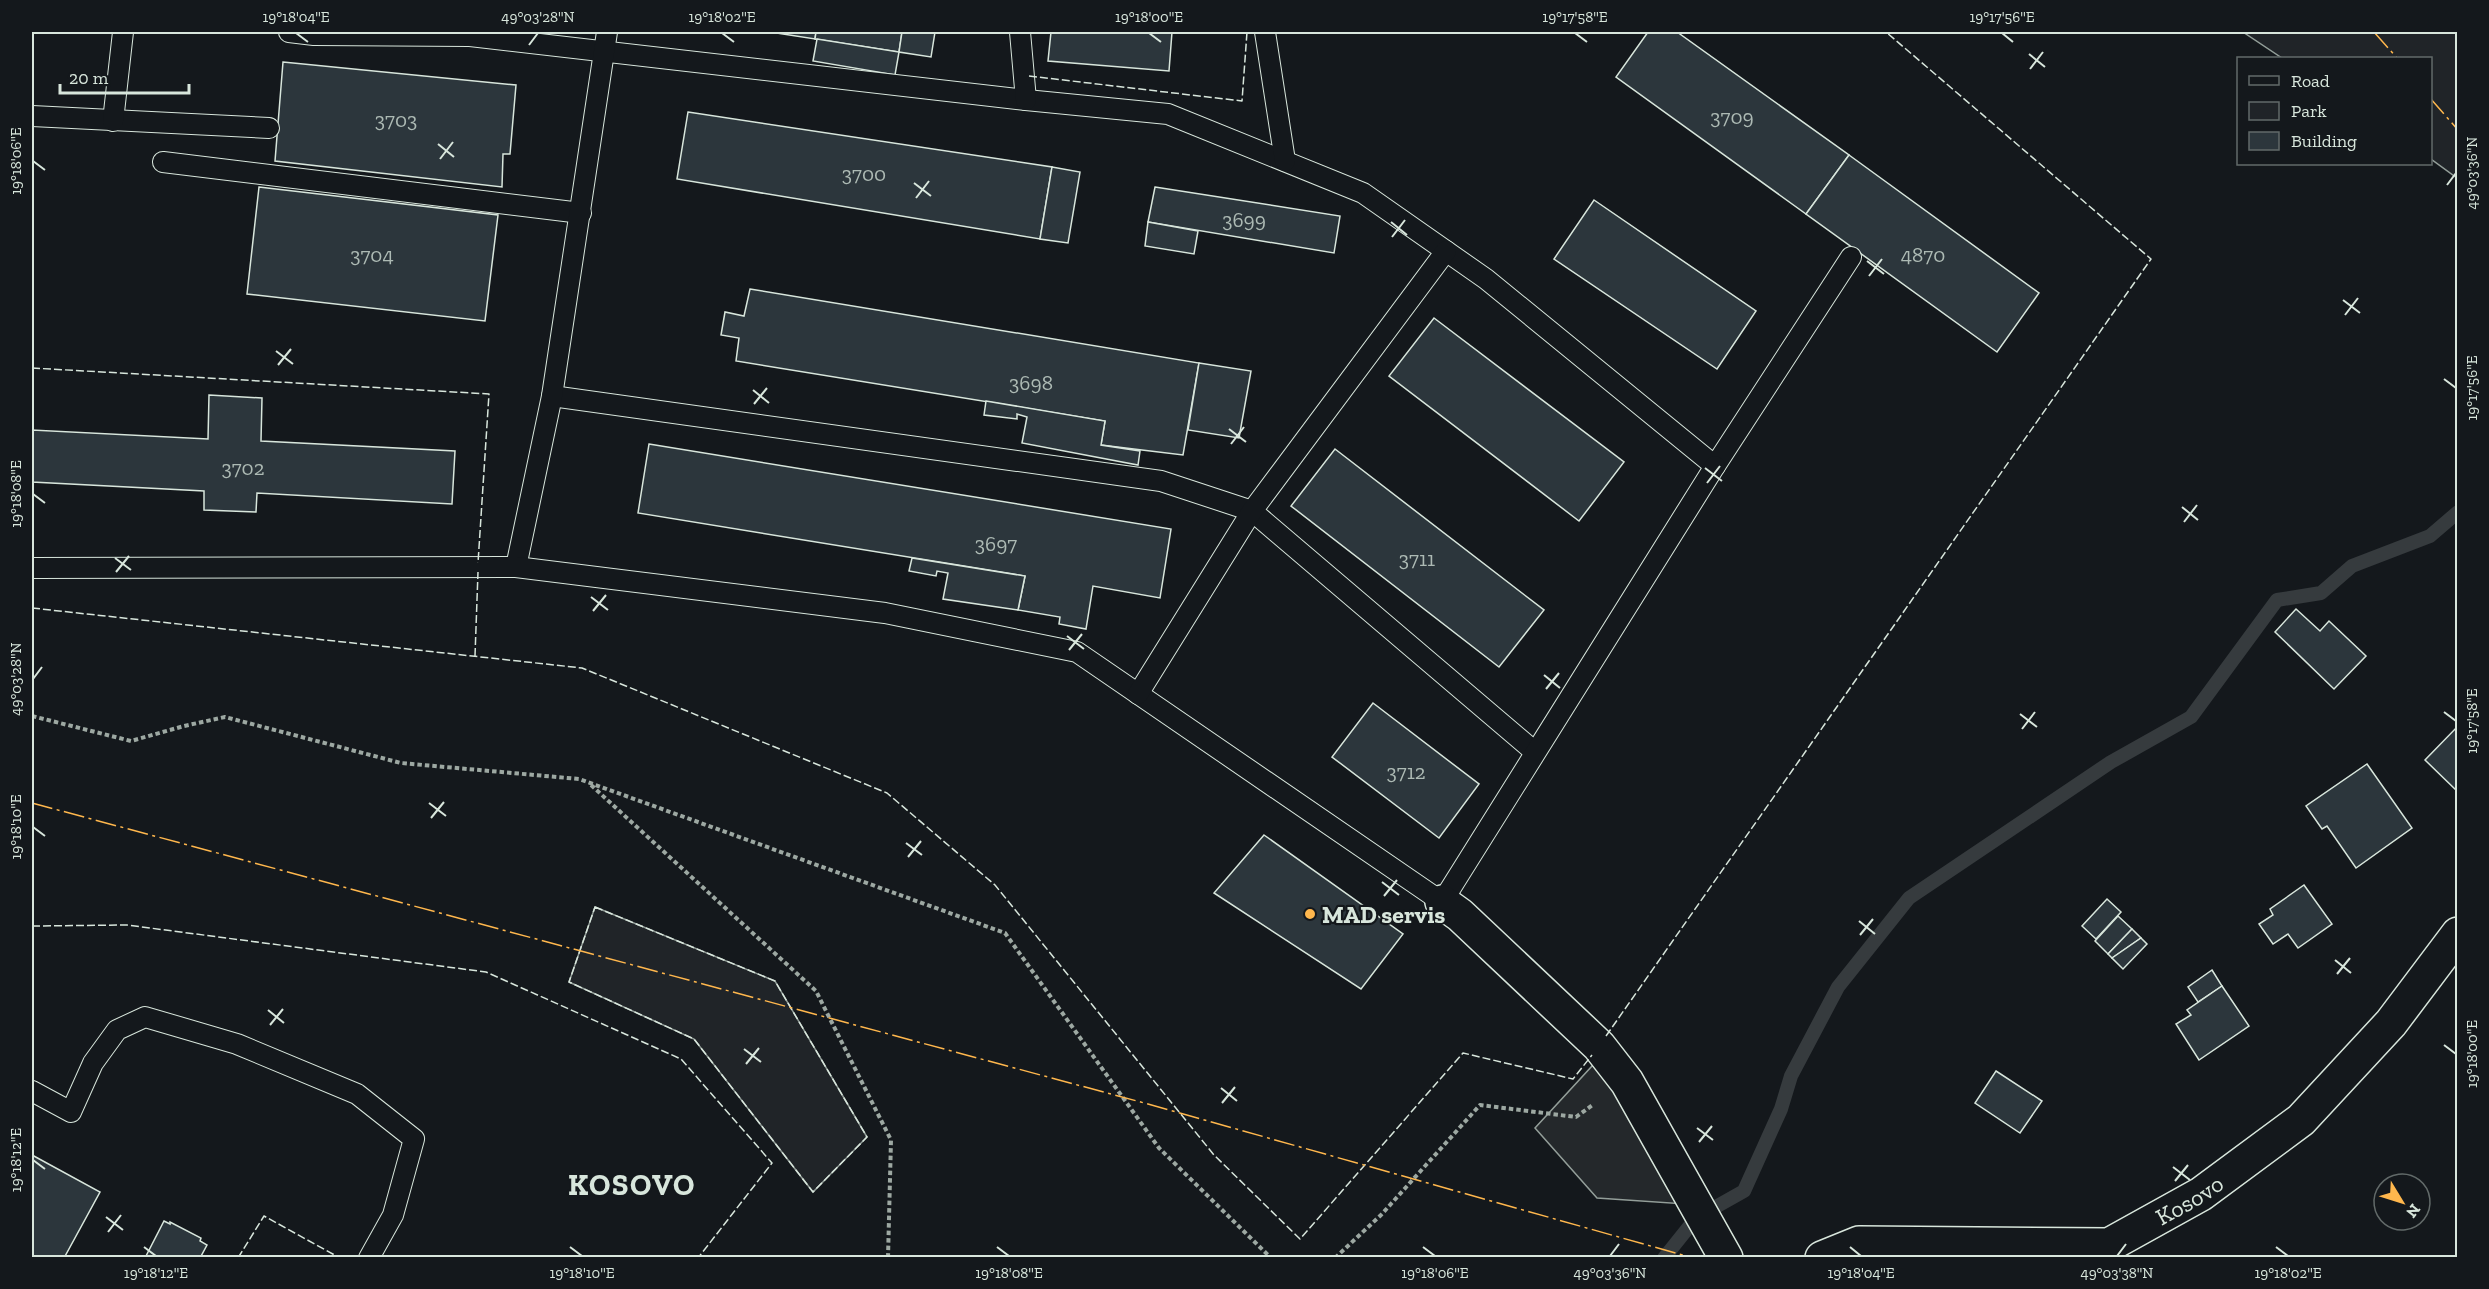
<svg xmlns="http://www.w3.org/2000/svg" width="2489" height="1289" viewBox="0 0 2489 1289" font-family="'Zilla Slab',serif">
  <style>
    .green { fill: #202428; stroke: #939e99; stroke-width: 1.5 }
    .parking { fill: #24282b; stroke: #939e99; stroke-width: 1.5 }
    .lines { fill: none; stroke-linecap: round; stroke-linejoin: round }
    .stream { stroke: #363b3e; stroke-width: 14 }
    .building { fill: #2c363c; stroke: #d8e6dc; stroke-width: 1.5 }
    .lane-casing { stroke: #d8e6dc; stroke-width: 22 }
    .street-casing { stroke: #d8e6dc; stroke-width: 36 }
    .path { stroke: #9da8a2; stroke-width: 4; stroke-dasharray: 4.5 3; stroke-linecap: butt }
    .lane { stroke: #14181c; stroke-width: 20 }
    .street { stroke: #14181c; stroke-width: 33 }
    .fence { stroke: #d8e6dc; stroke-width: 1.5; stroke-dasharray: 8 3; stroke-linecap: butt }
    .power { stroke: #ffb74d; stroke-width: 1.5; stroke-dasharray: 21 4.5 3 4.5; stroke-linecap: butt }
    .ticks { fill: none; stroke: #d8e6dc; stroke-width: 2 }
    .poi-dot { fill: #ffb74d; stroke: #14181c; stroke-width: 2 }
    .labels { text-anchor: middle; dominant-baseline: central; stroke-width: 4.5; stroke-linejoin: round; paint-order: stroke }
    .number-label { font-size: 21px; fill: #adbab4 }
    .poi-label { font-size: 24px; font-weight: bold; fill: #d8e6dc; stroke: #14181c; text-anchor: start }
    .street-label { font-size: 24px; fill: #d8e6dc; stroke: #14181c }
    .district-label { font-size: 30px; font-weight: bold; letter-spacing: 1.5px; fill: #d8e6dc; stroke: #14181c }
    .neatline { fill: none; stroke: #d8e6dc; stroke-width: 2 }
    .ticks-label { font-size: 15px; text-anchor: middle; fill: #d8e6dc }
  </style>
  <rect width="100%" height="100%" fill="#14181c"/>
  <g class="green">
    <path d="M2243 32H2457V178L2431 159 2430 58H2282Z"/>
    <path d="M595 907 775 981 867 1137 813 1192 694 1039 569 982Z"/>
  </g>
  <path class="parking" d="M1593 1065 1631 1110 1685 1204 1597 1198 1535 1128Z"/>
  <g class="lines">
    <path class="stream" d="M1664 1258 1696 1218 1744 1191 1781 1109 1791 1076 1838 987 1909 898 2111 762 2191 717 2277 600 2321 593 2352 566 2430 536 2458 512"/>
  </g>
  <g class="building">
    <path d="M770 32H816L815 39Z"/>
    <path d="M816 32H902L899 52 815 39Z"/>
    <path d="M902 32H935L931 57 899 52Z"/>
    <path d="M1051 32H1172L1169 71 1048 61Z"/>
    <path d="M1648 32H1677L1849 155 1806 214 1616 77Z"/>
    <path d="M817 39 899 52 895 75 813 61Z"/>
    <path d="M283 62 516 85 510 154H503L502 187 275 161Z"/>
    <path d="M688 112 1052 167 1040 239 677 179Z"/>
    <path d="M1849 155 2039 293 1997 352 1806 214Z"/>
    <path d="M1052 167 1080 172 1068 243 1040 239Z"/>
    <path d="M259 187 498 215 485 321 247 294Z"/>
    <path d="M1155 187 1340 216 1334 253 1148 222Z"/>
    <path d="M1594 200 1756 311 1717 369 1554 259Z"/>
    <path d="M1148 222 1198 231 1194 254 1145 246Z"/>
    <path d="M750 289 1199 363 1183 455 1101 445 1105 421 736 361 739 338 721 335 725 312 744 316Z"/>
    <path d="M1434 318 1624 462 1579 521 1389 376Z"/>
    <path d="M1199 363 1251 371 1239 438 1188 430Z"/>
    <path d="M209 395 262 398 261 441 455 451 452 504 257 493 256 512 204 510V491L32 482V430L208 439Z"/>
    <path d="M986 401 1105 421 1101 445 1140 451 1138 465 1022 443 1027 417 1017 414V419L984 415Z"/>
    <path d="M649 444 1171 529 1160 598 1093 586 1086 629 1059 624 1060 617 1018 610 1025 576 638 513Z"/>
    <path d="M1335 449 1544 610 1499 667 1291 506Z"/>
    <path d="M912 558 1025 576 1018 610 943 599 948 573 937 571 936 576 909 571Z"/>
    <path d="M2296 609 2320 631 2329 621 2366 656 2334 689 2275 632Z"/>
    <path d="M1373 703 1479 784 1439 838 1332 757Z"/>
    <path d="M2458 726V792L2425 760Z"/>
    <path d="M2367 764 2412 828 2356 868 2327 826 2322 829 2306 806Z"/>
    <path d="M1264 835 1403 934 1361 989 1214 893Z"/>
    <path d="M2304 885 2332 924 2298 948 2288 934 2273 944 2259 924 2273 915 2270 909Z"/>
    <path d="M2107 899 2121 912 2096 939 2082 926Z"/>
    <path d="M2118 916 2132 929 2108 954 2095 941Z"/>
    <path d="M2132 929 2141 938 2112 958 2108 954Z"/>
    <path d="M2141 938 2147 944 2123 969 2112 958Z"/>
    <path d="M2212 970 2222 986 2198 1002 2188 987Z"/>
    <path d="M2222 986 2249 1026 2199 1060 2176 1024 2191 1015 2187 1010Z"/>
    <path d="M1996 1071 2042 1101 2020 1133 1975 1103Z"/>
    <path d="M32 1155 100 1192 64 1258H32Z"/>
    <path d="M164 1221 170 1224V1222L201 1238 200 1241 207 1245 200 1258H145Z"/>
  </g>
  <g class="lines">
    <g class="lane-casing">
      <g id="lane">
        <path d="M289 32 314 35 470 36 1026 100 1168 114 1363 193 1486 279 1715 466 1851 257"/>
        <path d="M1020 32 1026 100"/>
        <path d="M1265 32 1285 161"/>
        <path d="M32 116 269 128"/>
        <path d="M113 121 123 32"/>
        <path d="M163 162 581 213"/>
        <path d="M552 396 1161 481 1252 511 1535 752"/>
        <path d="M516 567 552 396 607 32"/>
        <path d="M32 568 516 567 885 613 1077 652 1442 902 1715 466"/>
        <path d="M1138 694 1252 511 1446 251"/>
        <path d="M32 1091 71 1112 93 1063 117 1030 145 1017 237 1044 357 1094 414 1139 393 1215 369 1258"/>
      </g>
    </g>
    <g class="street-casing">
      <g id="street">
        <path d="M1442 902 1460 915 1599 1046 1627 1082 1726 1258"/>
        <path id="s1" d="M1822 1258 1859 1243 2109 1245 2201 1194 2301 1120 2391 1023 2458 934"/>
      </g>
    </g>
    <g class="path">
      <path d="M32 716 131 741 184 726 225 717 401 763 579 779 1005 933 1159 1148 1271 1258"/>
      <path d="M591 785 816 991 891 1140 888 1258"/>
      <path d="M1335 1258 1381 1215 1480 1105 1576 1117 1594 1104"/>
    </g>
    <use href="#lane" class="lane"/>
    <use href="#street" class="street"/>
    <g class="fence">
      <path d="M1029 76 1242 101 1247 32"/>
      <path d="M32 368 489 394 478 563"/>
      <path d="M32 608 582 668 887 793 995 885 1214 1155 1300 1239 1463 1053 1573 1079 1592 1055"/>
      <path d="M475 656 478 572"/>
      <path d="M595 907 775 981 867 1137 813 1192 694 1039 569 982Z"/>
      <path d="M32 926 127 925 486 972 681 1059 772 1163 698 1258"/>
      <path d="M1606 1036 2151 259 1886 32"/>
      <path d="M238 1258 264 1216 340 1258"/>
    </g>
    <g class="power">
      <path d="M2374 32 2397 58"/>
      <path d="M2430 98 2458 130"/>
      <path d="M32 803 1148 1104 1693 1258"/>
    </g>
  </g>
  <path class="ticks" d="M296 33 308 42M722 33 734 42M1149 33 1161 42M1575 33 1587 42M2002 33 2013 42M529 45 538 33M2029 54 2045 67M2030 69 2043 52M438 144 454 157M440 159 453 142M33 161 45 170M914 183 931 196M2447 185 2456 173M916 198 929 181M1391 222 1407 235M1392 237 1405 220M1867 261 1884 274M1869 276 1882 259M2343 300 2360 313M2345 315 2358 298M276 351 293 364M278 365 291 349M2444 379 2456 388M753 390 769 403M754 404 767 388M1229 429 1246 442M1231 444 1244 427M1705 468 1722 481M1707 483 1720 466M33 494 45 503M2182 507 2198 520M2184 522 2197 505M115 558 131 570M116 572 129 556M591 597 608 610M593 611 606 595M1067 636 1084 649M1069 650 1082 634M1544 675 1560 688M33 679 42 667M1546 689 1559 673M2444 712 2456 721M2020 714 2037 727M2022 729 2035 712M429 803 446 816M431 818 444 802M33 827 45 836M906 843 922 855M908 857 921 841M1382 882 1399 895M1384 896 1397 880M1859 921 1875 934M1860 935 1873 919M2335 960 2351 973M2337 974 2350 958M268 1010 284 1023M270 1025 283 1009M2444 1045 2456 1054M744 1049 761 1062M746 1064 759 1048M1221 1088 1237 1101M1222 1103 1235 1087M1697 1128 1713 1140M1699 1142 1712 1126M33 1160 45 1169M2173 1167 2190 1180M2175 1181 2188 1165M106 1217 123 1230M108 1232 121 1215M144 1247 156 1256M570 1247 582 1256M997 1247 1009 1256M1423 1247 1435 1256M1850 1247 1861 1256M2276 1247 2288 1256M1610 1256 1619 1244M2117 1256 2126 1244"/>
  <circle class="poi-dot" cx="1310" cy="914" r="6"/>
  <g class="labels">
    <g class="number-label">
      <text x="1732" y="116">3709</text>
      <text x="396" y="119">3703</text>
      <text x="864" y="173">3700</text>
      <text x="1244" y="219">3699</text>
      <text x="372" y="254">3704</text>
      <text x="1923" y="254">4870</text>
      <text x="1031" y="382">3698</text>
      <text x="243" y="467">3702</text>
      <text x="996" y="543">3697</text>
      <text x="1417" y="558">3711</text>
      <text x="1406" y="771">3712</text>
    </g>
    <g class="poi-label">
      <text x="1322" y="914">MAD servis</text>
    </g>
    <g class="street-label">
      <text stroke="none"><textPath href="#s1" startOffset="382">Kosovo</textPath></text>
    </g>
    <g class="district-label">
      <text x="632" y="1185">KOSOVO</text>
    </g>
  </g>
  <rect width="2489" height="1289" fill="none" stroke="#14181c" stroke-width="66"/>
  <rect x="2237" y="57" width="195" height="108" fill="#14181c" stroke="#626a69" stroke-width="1.5"/>
  <rect x="2249" y="76" width="30" height="9" fill="#14181c" stroke="#626a69" stroke-width="1.5"/>
  <text x="2291" y="87" font-size="18" fill="#d8e6dc">Road</text>
  <rect x="2249" y="102" width="30" height="18" fill="#202428" stroke="#626a69" stroke-width="1.5"/>
  <text x="2291" y="117" font-size="18" fill="#d8e6dc">Park</text>
  <rect x="2249" y="132" width="30" height="18" fill="#2c363c" stroke="#626a69" stroke-width="1.5"/>
  <text x="2291" y="147" font-size="18" fill="#d8e6dc">Building</text>
  <g transform="translate(2402 1202) rotate(128)"><circle r="28" fill="#14181c" stroke="#626a69" stroke-width="1.5"/>
  <path d="M0-4.5L10 22L0 15L-10 22Z" fill="#ffb74d"/>
  <text y="-9" font-size="16" font-weight="bold" text-anchor="middle" fill="#d8e6dc">N</text>
  </g>
  <path d="M60 84v9h129v-9" fill="none" stroke="#d8e6dc" stroke-width="3"/>
  <text x="69" y="84" font-size="18" fill="#d8e6dc" stroke="#14181c" stroke-width="4.5" paint-order="stroke">20 m</text>
  <rect x="33" y="33" width="2423" height="1223" class="neatline"/>
  <g class="ticks-label">
    <text x="296" y="22">19°18'04"E</text>
    <text x="538" y="22">49°03'28"N</text>
    <text x="722" y="22">19°18'02"E</text>
    <text x="1149" y="22">19°18'00"E</text>
    <text x="1575" y="22">19°17'58"E</text>
    <text x="2002" y="22">19°17'56"E</text>
    <text transform="translate(16 161) rotate(-90)" y="5">19°18'06"E</text>
    <text transform="translate(2472 173) rotate(-90)" y="5">49°03'36"N</text>
    <text transform="translate(2472 388) rotate(-90)" y="5">19°17'56"E</text>
    <text transform="translate(16 494) rotate(-90)" y="5">19°18'08"E</text>
    <text transform="translate(16 679) rotate(-90)" y="5">49°03'28"N</text>
    <text transform="translate(2472 721) rotate(-90)" y="5">19°17'58"E</text>
    <text transform="translate(16 827) rotate(-90)" y="5">19°18'10"E</text>
    <text transform="translate(2472 1054) rotate(-90)" y="5">19°18'00"E</text>
    <text transform="translate(16 1160) rotate(-90)" y="5">19°18'12"E</text>
    <text x="156" y="1278">19°18'12"E</text>
    <text x="582" y="1278">19°18'10"E</text>
    <text x="1009" y="1278">19°18'08"E</text>
    <text x="1435" y="1278">19°18'06"E</text>
    <text x="1610" y="1278">49°03'36"N</text>
    <text x="1861" y="1278">19°18'04"E</text>
    <text x="2117" y="1278">49°03'38"N</text>
    <text x="2288" y="1278">19°18'02"E</text>
  </g>
</svg>
